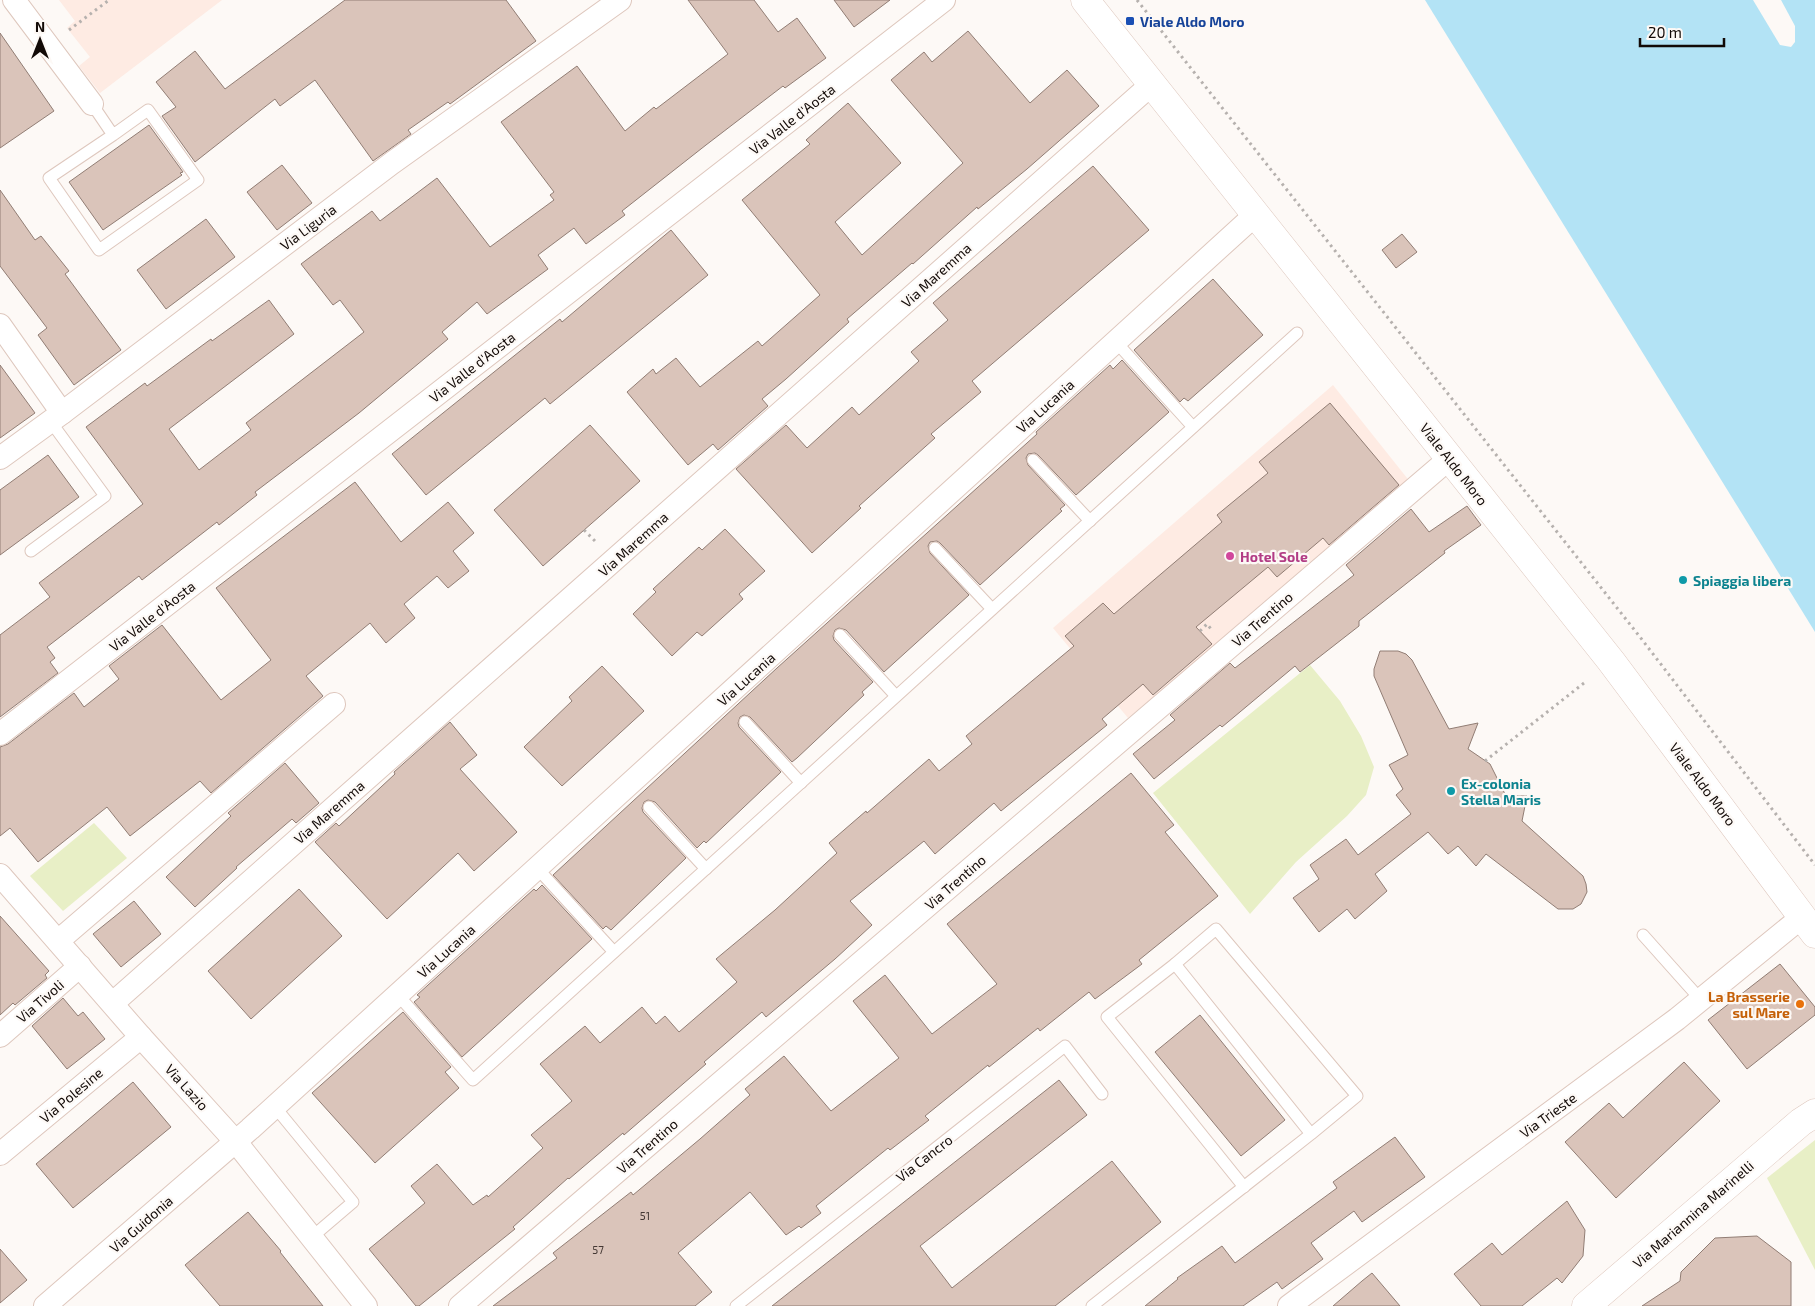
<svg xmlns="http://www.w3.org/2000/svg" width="1815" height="1306" viewBox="0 0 1815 1306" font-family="'Exo 2',sans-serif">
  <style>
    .built { fill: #feebe3 }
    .green { fill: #e8efc6 }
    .water { fill: #b3e3f5 }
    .pier { fill: #fdf9f6 }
    .building { fill: #dac4ba; stroke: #917d74 }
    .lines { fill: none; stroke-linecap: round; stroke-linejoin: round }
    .lane-casing { stroke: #dec7bd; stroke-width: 13 }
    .street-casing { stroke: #dec7bd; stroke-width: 24 }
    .secondary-casing { stroke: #dec7bd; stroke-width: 29 }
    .path { stroke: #b6b1ae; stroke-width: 3; stroke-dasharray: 2.5 4; stroke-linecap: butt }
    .lane { stroke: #fff; stroke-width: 11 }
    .street { stroke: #fff; stroke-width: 22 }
    .secondary { stroke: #fff; stroke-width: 28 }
    .transit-dot { fill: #1a4fb4; stroke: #fdf9f6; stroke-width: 2 }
    .hotel-dot { fill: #d1479c; stroke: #fdf9f6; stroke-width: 2 }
    .culture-dot { fill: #0f9aa8; stroke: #fdf9f6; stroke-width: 2 }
    .food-dot { fill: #e8710a; stroke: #fdf9f6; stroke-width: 2 }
    .labels { text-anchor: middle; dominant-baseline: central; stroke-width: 4.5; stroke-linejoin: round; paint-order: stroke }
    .number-label { font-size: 11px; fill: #443834 }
    .transit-label { font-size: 14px; font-weight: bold; fill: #164399; stroke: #fdf9f6; text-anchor: start }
    .street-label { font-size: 14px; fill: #120a07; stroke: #fdf9f6 }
    .hotel-label { font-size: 14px; font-weight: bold; fill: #b23c85; stroke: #fdf9f6; text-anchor: start }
    .culture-label { font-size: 14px; font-weight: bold; fill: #0d838f; stroke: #fdf9f6; text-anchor: start }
    .food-label { font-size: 14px; font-weight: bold; fill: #c56008; stroke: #fdf9f6; text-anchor: end }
  </style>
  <rect width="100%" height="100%" fill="#fdf9f6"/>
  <g class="built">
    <path d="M59 0H222L100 93 79 66 90 57 67 28 75 21Z"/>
    <path d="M1333 385 1411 483 1128 718 1053 628Z"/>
  </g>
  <g class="green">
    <path d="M1310 665 1340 701 1361 736 1374 767 1366 795 1347 816 1296 862 1250 914 1153 793Z"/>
    <path d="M94 823 127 858 63 911 30 876Z"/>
    <path d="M1815 1140V1270L1767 1178Z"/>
  </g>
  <path class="water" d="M1425 0H1815V632Z"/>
  <path class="pier" d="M1753 0H1781L1795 26V42L1791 47 1780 45Z"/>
  <g class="building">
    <path d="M345 0H506L536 41 450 104 448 102 408 130 411 134 373 161 315 80 280 106 275 99 195 162 162 116 176 107 156 82 195 51 225 89Z"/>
    <path d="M688 0H754L778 32 797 18 826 58 785 88 783 86 706 145 622 211 625 215 586 244 574 228 538 255 548 269 487 314 477 302 442 332 448 339 359 413 255 492 257 495 219 525 217 522 142 580 139 576 47 647 55 658 50 662 58 673 0 717V635L50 597 39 583 143 504 86 427 145 383 147 386 211 339 212 341 269 300 294 334 169 429 199 470 251 430 246 423 364 332 340 300 333 305 301 264 372 211 380 221 437 178 490 247 554 200 550 195 554 192 501 122 577 66 625 131 654 107 656 109 728 54Z"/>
    <path d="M834 0H890L854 27Z"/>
    <path d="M968 31 1030 103 1067 70 1099 106 1027 169 978 209 977 207 913 264 912 263 847 319 849 322 786 379 762 399 768 406 718 450 713 444 688 465 627 392 653 369 656 374 676 358 700 387 758 341 762 346 820 295 742 200 810 144 806 140 848 103 901 163 835 222 862 255 963 163 891 80 924 52 932 62Z"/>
    <path d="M0 33 54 111 0 148Z"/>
    <path d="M149 125 183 172 180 173 182 175 103 230 69 182Z"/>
    <path d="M282 165 312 203 277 230 247 192Z"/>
    <path d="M1093 166 1149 230 972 381 981 392 931 434 935 438 859 506 861 508 812 553 736 469 786 425 807 448 852 407 859 415 919 361 911 352 948 320 933 303Z"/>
    <path d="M0 190 35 240 41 236 69 271 65 274 121 350 74 385 38 335 47 328 0 266Z"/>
    <path d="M206 219 235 257 166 309 137 270Z"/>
    <path d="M671 230 708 275 550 404 545 398 426 495 392 454 560 319 562 322Z"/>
    <path d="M1402 234 1417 252 1396 268 1382 250Z"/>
    <path d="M1213 279 1263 335 1188 401 1184 398 1180 402 1134 350Z"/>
    <path d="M1122 360 1169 412 1076 495 1038 455 1035 453 1028 454 1026 458 1028 465 1065 505 1060 509 1062 511 980 585 940 543 937 541 930 542 928 546 930 553 969 595 884 672 846 630 839 628 835 630 833 636 834 640 873 682 862 692 864 695 797 758 792 762 750 717 744 715 740 717 738 723 739 727 781 772 706 843 704 841 697 848 655 802 648 800 644 802 642 808 643 812 686 858 611 930 606 926 603 929 553 875 777 668 1037 434 1036 432 1110 365 1113 369Z"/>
    <path d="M0 365 35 413 0 438Z"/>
    <path d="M1330 403 1399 485 1329 545 1323 538 1277 577 1268 567 1196 627 1212 644 1153 695 1143 684 1102 719 1107 725 1001 811 994 803 935 854 924 841 850 901 872 925 835 959 766 1017 762 1012 704 1062 706 1064 624 1135 623 1133 569 1179 568 1178 513 1227 515 1229 419 1306H416L369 1249 425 1203 411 1186 437 1164 473 1205 487 1195 488 1197 543 1148 531 1135 572 1101 540 1064 585 1026 600 1043 642 1007 656 1024 665 1016 679 1032 737 982 716 959 775 910 837 853 829 843 866 811 867 813 929 759 939 771 972 744 966 736 1074 646 1065 636 1103 603 1114 614 1222 522 1217 515 1268 473 1259 462Z"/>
    <path d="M590 425 640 481 543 566 494 510Z"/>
    <path d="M48 455 79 497 0 555V490Z"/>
    <path d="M355 482 401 542 448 502 474 533 453 551 469 571 448 588 437 576 404 604 415 618 386 643 370 623 306 676 323 696 211 793 200 781 130 836 107 807 38 862 10 828 0 836V747L8 744 74 693 84 707 119 679 109 666 162 625 221 700 271 660 216 588Z"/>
    <path d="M1467 506 1481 525 1444 551 1445 553 1359 621V626L1300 672 1295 666 1222 727 1220 725 1154 779 1133 754 1175 720 1170 715 1230 663 1235 668 1354 575 1346 565 1411 509 1429 532Z"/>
    <path d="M725 529 765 571 739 594 743 599 702 636 697 632 672 656 633 614 656 592 653 589 699 547 702 550Z"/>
    <path d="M1380 651H1398L1406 654 1412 660 1449 729 1478 723 1468 749 1490 764 1506 796H1527L1522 821 1583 876 1586 884 1587 892 1581 904 1573 909H1558L1486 854 1476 866 1458 846 1448 854 1428 832 1375 874 1387 891 1355 919 1347 909 1319 932 1293 898 1319 879 1310 865 1346 839 1358 855 1411 814 1396 795 1403 789 1389 765 1408 755 1374 676V669Z"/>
    <path d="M602 666 644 711 562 786 524 747 572 701 569 697Z"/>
    <path d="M450 722 477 755 460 769 517 832 474 871 458 853 387 919 315 842 336 823 339 826 395 774 394 772Z"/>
    <path d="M285 763 319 803 296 823 292 819 236 867 237 868 195 907 166 877 231 816 228 813Z"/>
    <path d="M1131 773 1174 825 1165 832 1218 896 1139 960 1142 964 1095 999 1089 992 1040 1031 1038 1028 989 1067 988 1065 925 1116 929 1120 890 1150 888 1148 816 1206 821 1213 801 1228 799 1226 786 1235 750 1192 678 1253 712 1292 695 1306H493L557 1258 553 1253 631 1192 633 1195 700 1139 750 1095 745 1089 784 1056 831 1111 899 1058 853 1001 885 975 932 1034 997 984 947 924Z"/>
    <path d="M542 885 592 939 462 1057 414 1002 420 997 417 995 534 889 536 891Z"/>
    <path d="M299 889 342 936 251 1019 208 971Z"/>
    <path d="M134 901 161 934 121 967 93 934Z"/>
    <path d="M0 916 49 971 45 975 47 978 15 1005 13 1003 0 1015Z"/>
    <path d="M1780 964 1815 1007V1015L1747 1069 1708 1020Z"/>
    <path d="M63 998 78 1016 83 1012 105 1039 67 1069 32 1026Z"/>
    <path d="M403 1012 451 1067 445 1072 459 1088 375 1163 312 1093Z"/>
    <path d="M1200 1015 1285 1120 1241 1156 1155 1052Z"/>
    <path d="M1684 1062 1720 1101 1616 1198 1565 1142 1609 1103 1623 1118Z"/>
    <path d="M1059 1080 1087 1115 920 1246 952 1288 1112 1161 1161 1222 1055 1306H772Z"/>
    <path d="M133 1082 171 1127 73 1208 36 1164Z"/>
    <path d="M1395 1137 1425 1177 1362 1222 1354 1211 1311 1243 1323 1259 1282 1289 1277 1282 1243 1306H1145L1178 1279 1177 1278 1222 1246 1235 1263 1337 1188 1333 1182Z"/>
    <path d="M1567 1201 1585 1230 1583 1256 1562 1283 1557 1278 1522 1306H1481L1454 1274 1492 1243 1502 1255Z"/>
    <path d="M248 1212 281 1251 280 1252 323 1306H220L185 1265Z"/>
    <path d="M1757 1236 1791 1262V1306H1642L1680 1281 1681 1272 1715 1238Z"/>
    <path d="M0 1249 27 1280 0 1303Z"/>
    <path d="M1372 1273 1400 1306H1333L1362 1281Z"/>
  </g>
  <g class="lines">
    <g class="lane-casing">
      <g id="lane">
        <path d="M92 104 113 135 49 178 99 250 198 180 148 110 113 135"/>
        <path d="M1116 342 1193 427"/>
        <path d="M1033 460 1090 521"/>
        <path d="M935 548 992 609"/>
        <path d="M31 551 105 496 51 422"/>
        <path d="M840 635 896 696"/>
        <path d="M745 722 801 783"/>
        <path d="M649 807 706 869"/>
        <path d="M537 868 614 952"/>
        <path d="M1643 935 1701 1000"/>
        <path d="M1175 964 1107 1017 1244 1187"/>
        <path d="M398 995 473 1080 1297 333"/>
        <path d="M275 1107 353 1202 312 1237"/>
        <path d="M736 1306 1065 1046 1102 1094"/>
        <path d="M1092 1306 1311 1134 1357 1096 1216 929 1175 964 1311 1134"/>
      </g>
    </g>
    <g class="street-casing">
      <g id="street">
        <path d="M14 0 92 104"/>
        <path d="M0 325 62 413"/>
        <path d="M0 458 62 413 392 163 620 0"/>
        <path d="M0 734 944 0"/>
        <path d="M0 875 141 1037 236 1142 366 1306"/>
        <path d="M58 941 334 704"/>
        <path d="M113 1003 1152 84"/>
        <path d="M0 1036 80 966"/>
        <path d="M0 1154 141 1037"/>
        <path d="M45 1306 250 1129 1255 215"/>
        <path d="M460 1306 1450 458"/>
        <path d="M1289 1306 1677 1019 1802 917"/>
      </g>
    </g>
    <g class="secondary-casing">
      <g id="secondary">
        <path d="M1085 0 1611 661 1815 934"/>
        <path d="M1586 1306 1801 1122 1815 1113"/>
      </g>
    </g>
    <g class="path">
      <path d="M1137 0 1640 637 1815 865"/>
      <path d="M69 30 109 0"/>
      <path d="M584 530 596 542"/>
      <path d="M1200 631 1207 624 1211 629"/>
      <path d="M1485 761 1584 683"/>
    </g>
    <use href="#lane" class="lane"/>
    <use href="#street" class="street"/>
    <use href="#secondary" class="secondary"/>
  </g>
  <rect class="transit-dot" x="1125" y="16" width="10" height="10" rx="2.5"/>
  <circle class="hotel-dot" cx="1230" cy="556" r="5"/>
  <g class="culture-dot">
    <circle cx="1683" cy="580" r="5"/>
    <circle cx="1451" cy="791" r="5"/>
  </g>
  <circle class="food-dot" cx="1800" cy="1004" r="5"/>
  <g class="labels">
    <g class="number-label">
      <text x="645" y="1215">51</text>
      <text x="598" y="1249">57</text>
    </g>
    <g class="transit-label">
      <text x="1140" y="21">Viale Aldo Moro</text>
    </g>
    <g class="street-label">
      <text transform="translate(792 119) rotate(-38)">Via Valle d'Aosta</text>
      <text transform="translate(308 227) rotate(-37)">Via Liguria</text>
      <text transform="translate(936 275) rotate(-42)">Via Maremma</text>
      <text transform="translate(472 367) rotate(-38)">Via Valle d'Aosta</text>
      <text transform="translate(1045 406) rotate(-42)">Via Lucania</text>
      <text transform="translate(1454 464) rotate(52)">Viale Aldo Moro</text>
      <text transform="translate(633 544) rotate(-42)">Via Maremma</text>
      <text transform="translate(152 616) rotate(-38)">Via Valle d'Aosta</text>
      <text transform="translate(1262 619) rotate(-41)">Via Trentino</text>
      <text transform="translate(746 679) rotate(-42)">Via Lucania</text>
      <text transform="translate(1703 784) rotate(53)">Viale Aldo Moro</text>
      <text transform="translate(329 812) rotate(-41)">Via Maremma</text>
      <text transform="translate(955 882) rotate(-41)">Via Trentino</text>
      <text transform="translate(446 951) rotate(-42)">Via Lucania</text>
      <text transform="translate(40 1001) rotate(-41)">Via Tivoli</text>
      <text transform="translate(187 1087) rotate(48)">Via Lazio</text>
      <text transform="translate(71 1095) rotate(-40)">Via Polesine</text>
      <text transform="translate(1548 1115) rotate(-36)">Via Trieste</text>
      <text transform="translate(647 1146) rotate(-41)">Via Trentino</text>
      <text transform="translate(924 1158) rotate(-38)">Via Cancro</text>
      <text transform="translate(1693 1214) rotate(-41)">Via Mariannina Marinelli</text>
      <text transform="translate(141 1224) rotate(-41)">Via Guidonia</text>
    </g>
    <g class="hotel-label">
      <text x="1240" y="556">Hotel Sole</text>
    </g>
    <g class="culture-label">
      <text x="1693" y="580">Spiaggia libera</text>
      <text x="1461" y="783">Ex-colonia<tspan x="1461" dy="16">Stella Maris</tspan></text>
    </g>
    <g class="food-label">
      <text x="1790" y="996">La Brasserie<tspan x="1790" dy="16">sul Mare</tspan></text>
    </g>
  </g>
  <g transform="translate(40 40)" stroke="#fdf9f6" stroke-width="4" paint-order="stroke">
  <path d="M0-4L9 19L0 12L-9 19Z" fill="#120a07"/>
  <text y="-8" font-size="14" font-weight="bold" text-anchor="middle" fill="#120a07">N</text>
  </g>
  <path d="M1640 38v8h84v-8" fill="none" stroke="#120a07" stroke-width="2.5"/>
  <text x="1648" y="38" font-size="15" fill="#120a07" stroke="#fdf9f6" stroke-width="4" paint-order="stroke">20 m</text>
</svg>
